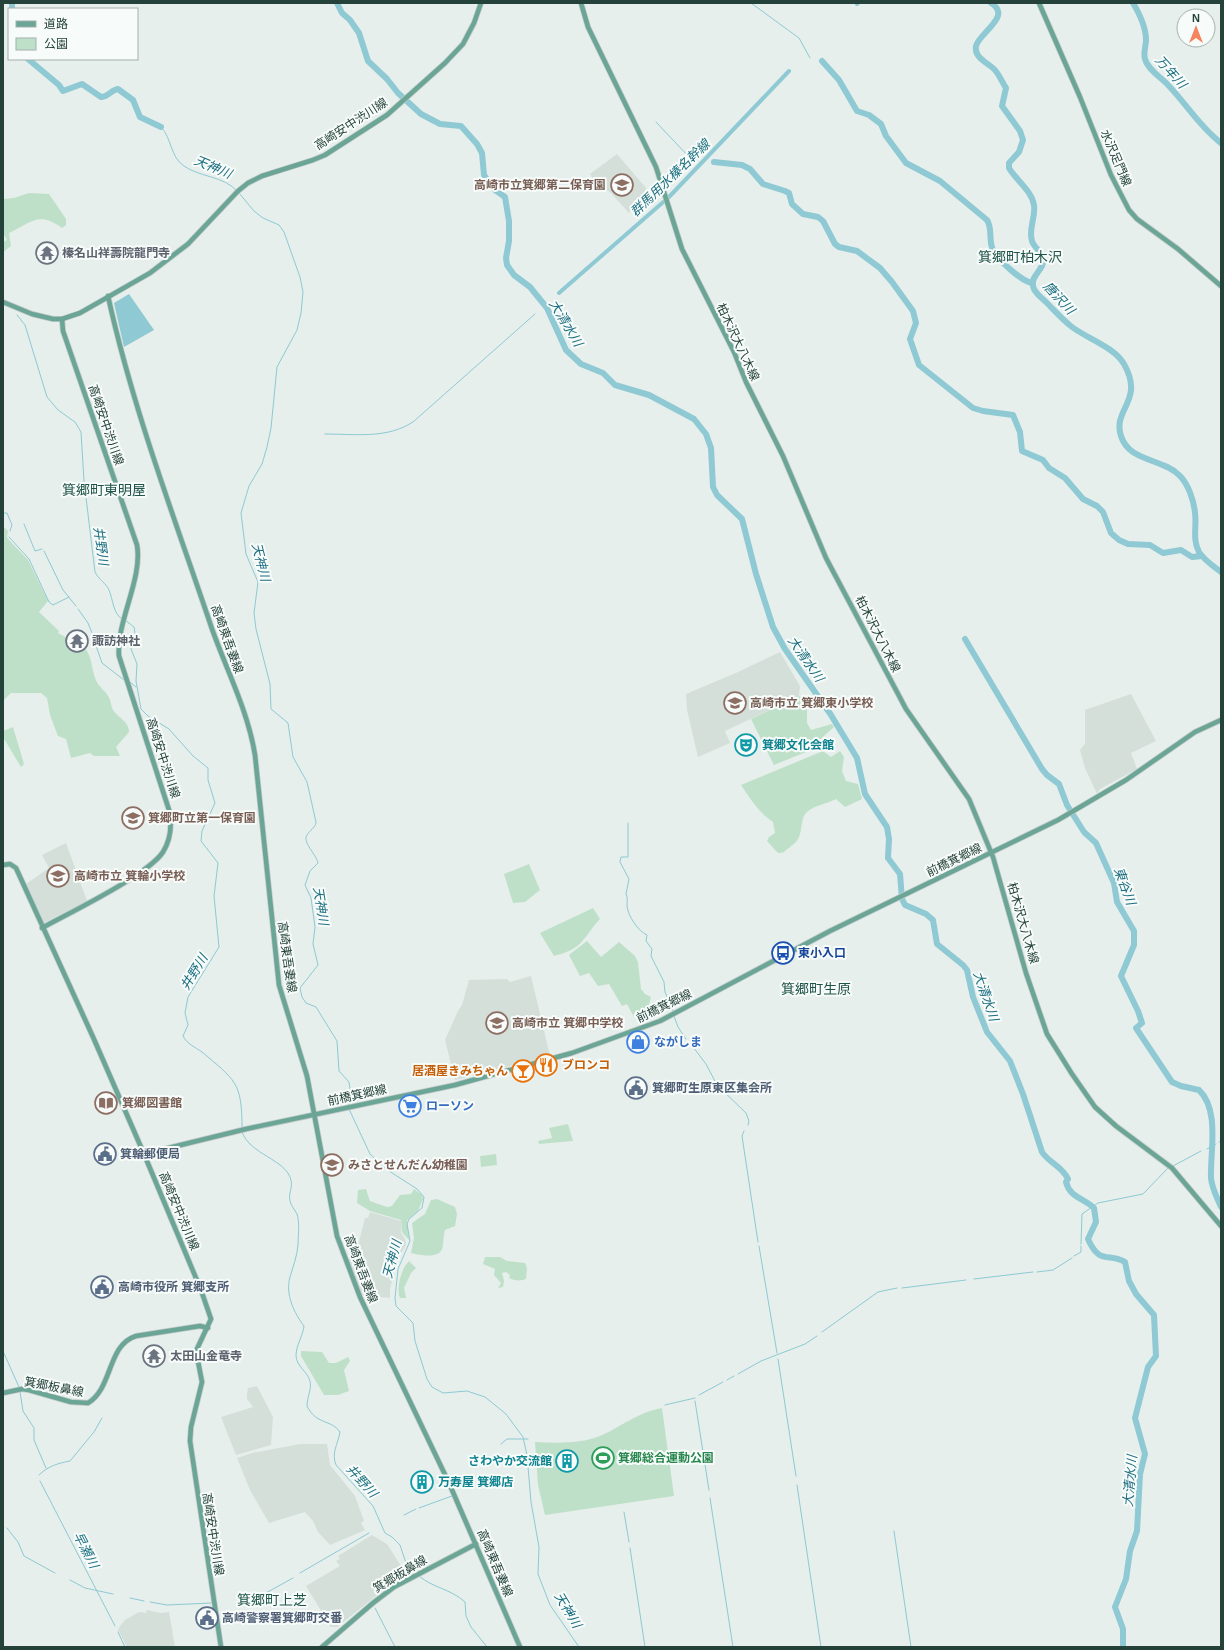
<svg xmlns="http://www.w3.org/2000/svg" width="1224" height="1650" viewBox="0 0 1224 1650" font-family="Helvetica,'Noto Sans JP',sans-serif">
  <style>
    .built { fill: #d4dfda }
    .green { fill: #bfe0c8 }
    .water { fill: #8ec9d4 }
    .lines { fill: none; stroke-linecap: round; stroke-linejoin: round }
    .stream { stroke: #8ec9d4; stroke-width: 1 }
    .canal { stroke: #8ec9d4; stroke-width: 4 }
    .river { stroke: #8ec9d4; stroke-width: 6 }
    .major-casing { stroke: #c2cac8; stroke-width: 6 }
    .major { stroke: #6aa596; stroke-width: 4.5 }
    .labels { text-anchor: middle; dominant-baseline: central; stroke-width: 4; stroke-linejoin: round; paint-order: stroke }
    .street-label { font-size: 12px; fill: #24423a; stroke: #f7fbf9 }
    .education-label { font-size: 12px; font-weight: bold; fill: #785e54; stroke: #f7fbf9; text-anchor: start }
    .worship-label { font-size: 12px; font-weight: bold; fill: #5b616d; stroke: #f7fbf9; text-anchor: start }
    .culture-label { font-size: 12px; font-weight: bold; fill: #0d838f; stroke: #f7fbf9; text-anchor: start }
    .transit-label { font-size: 12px; font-weight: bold; fill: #164399; stroke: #f7fbf9; text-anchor: start }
    .shop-label { font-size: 12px; font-weight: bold; fill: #366cbe; stroke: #f7fbf9; text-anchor: start }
    .food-label { font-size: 12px; font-weight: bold; fill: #c56008; stroke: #f7fbf9; text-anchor: start }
    .service-label { font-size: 12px; font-weight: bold; fill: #4e5e75; stroke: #f7fbf9; text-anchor: start }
    .leisure-label { font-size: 12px; font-weight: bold; fill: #27864d; stroke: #f7fbf9; text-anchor: start }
    .water-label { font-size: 13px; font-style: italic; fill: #1c6f80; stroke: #f7fbf9 }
    .quarter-label { font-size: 14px; fill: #1f5548; stroke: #f7fbf9 }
  </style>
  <rect width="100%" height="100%" fill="#e6efeb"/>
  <g class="built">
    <path d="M617 154 646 188 642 198 629 213 611 193 595 182 590 174Z"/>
    <path d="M780 652 800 686 799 696 725 731 730 743 698 757 687 710 686 694 738 672Z"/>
    <path d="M1131 694 1156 741 1131 753 1137 769 1100 789 1097 794 1085 768 1080 750 1085 744V710Z"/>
    <path d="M66 843 87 901 43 924 26 884 49 868 42 855Z"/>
    <path d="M531 976 550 1056 455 1080 445 1040 458 1011 462 1005 469 980 507 979 510 982Z"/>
    <path d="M370 1212 401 1221V1233L405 1239 406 1245 397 1261 390 1289V1298L362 1295 347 1259 351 1258 350 1255 356 1253 365 1218H368Z"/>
    <path d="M257 1386 273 1417 271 1445 236 1455 221 1417 253 1407 247 1399V1394L248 1388Z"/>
    <path d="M300 1444H327L330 1465 355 1496 364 1521 361 1523 365 1530 330 1545 318 1532 313 1521 305 1512 269 1523 250 1490 237 1458 252 1453Z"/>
    <path d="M372 1535 387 1544 399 1563 410 1574 387 1587 337 1627H331L306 1586 340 1566 336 1561 340 1559 338 1556Z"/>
    <path d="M147 1610 161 1613 169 1612 175 1647H127L118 1630 120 1626 125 1620 139 1612 146 1613Z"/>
  </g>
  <g class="green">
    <path d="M29 193 49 194 66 219V225L62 228C39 211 32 222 9 233L11 246 3 252V242L7 240 3 233V199L14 198Z"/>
    <path d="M5 528 8 531 7 537 9 540 28 560 48 601 39 612 59 631 58 633 67 638 71 649 82 645C94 656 90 670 98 684 101 688 105 691 108 696 111 700 111 706 113 710 118 718 129 721 129 732L116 747 120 756H94L90 753 71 758 66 739 58 736 50 715 47 698 41 693H11L3 701V529Z"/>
    <path d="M799 696 807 705V723L811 730 832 724 834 727 806 752 774 765 751 719Z"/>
    <path d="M13 727 24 764 21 767 3 737V731Z"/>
    <path d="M823 751 831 757 840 751 844 757 842 771 846 781 858 784 862 799 845 807 836 799C826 804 816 805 808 811 799 818 804 833 796 842 794 844 791 846 789 848 784 851 785 853 778 853L767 841 769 837 775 833 773 822C759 813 750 798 741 785Z"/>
    <path d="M529 864 540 890 525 902 513 903 504 874Z"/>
    <path d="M593 908 600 919C593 926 590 932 584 939 577 949 565 953 554 956L540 933Z"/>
    <path d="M587 941 601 957 619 942 635 956 638 962 641 989 645 994 651 997 648 1008 634 1017 627 1004 622 1006 609 984 598 986 589 973 580 976 569 955Z"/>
    <path d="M568 1124 573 1141 539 1144 538 1141 552 1138 549 1128Z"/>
    <path d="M496 1154 497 1165 481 1167 480 1156Z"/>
    <path d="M366 1189 370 1201 387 1207 392 1206 400 1195 411 1194 414 1189 422 1195 423 1199 418 1211 407 1220 409 1240 402 1232 401 1220 370 1211 357 1203 358 1190Z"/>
    <path d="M437 1199 455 1207 457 1214 455 1226 445 1230C443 1235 444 1244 442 1249 438 1259 419 1255 411 1253L414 1238 412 1223 425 1214 431 1200Z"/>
    <path d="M485 1257H500L507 1261 525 1263 527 1268 526 1279C521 1281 514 1281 509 1278L510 1275 506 1272 502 1273 504 1281 503 1287 498 1288 501 1283 494 1275 495 1269 483 1264Z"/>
    <path d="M409 1261 416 1268 411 1273 404 1288 406 1298H400C396 1288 401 1269 409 1261Z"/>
    <path d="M301 1351 322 1352 329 1363H336L348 1357 350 1361 344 1370 349 1391 338 1395H324L301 1356Z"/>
    <path d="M662 1408 674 1496 545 1515 538 1485 535 1442C556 1443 580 1444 600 1436 623 1426 636 1413 662 1408Z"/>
  </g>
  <path class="water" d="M129 294 154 330 124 347 114 303Z"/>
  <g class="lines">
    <g class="stream">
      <path d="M751 3 799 38 810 58"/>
      <path d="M656 122 690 158 697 159"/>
      <path d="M161 127C172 138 170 157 184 166 199 177 224 176 237 191"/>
      <path d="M239 193 254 211 263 218 279 225 284 232 300 277 303 292 301 313 297 330 277 367 271 428 267 447 262 464 249 486 241 513 246 554 258 582 254 613 256 629 270 684 271 709 288 723 293 757 307 782 316 822C316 827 310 830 307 835 302 842 316 854 318 863L310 871 305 885 311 898 315 927 313 944 318 965 300 988 302 997 306 1003 316 1007 337 1041 339 1071 349 1082 351 1096 349 1105"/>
      <path d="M17 315 25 325 47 397 58 410 75 422 81 432 84 481 95 572C99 580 106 583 109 590 113 599 113 614 122 619"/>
      <path d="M325 434C355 434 387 439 413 422L535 314"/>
      <path d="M4 513H7L12 525 10 531"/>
      <path d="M24 524 35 551 42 549"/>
      <path d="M9 537 29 559 49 602 53 605 69 597"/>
      <path d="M44 551 63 590 76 606"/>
      <path d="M78 609 88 623 92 633"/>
      <path d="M125 620 134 627 135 633 131 649 137 664 136 681 141 709 148 716 169 729 193 756 208 768V780L215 803 202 831 201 841 218 863 214 896 219 947 188 997 185 1013 188 1025 183 1036C187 1044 195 1047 202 1052 235 1080 242 1082 242 1127"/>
      <path d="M93 637 102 663 124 680"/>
      <path d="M130 682 136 687"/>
      <path d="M628 823V857H621L620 862 629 879 626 894C628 898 627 901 627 906 628 916 638 931 647 935L646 941 652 949 651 956 664 982 665 992 673 1011"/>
      <path d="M674 1016 678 1027 686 1039"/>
      <path d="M690 1043 706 1064 717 1085 746 1113 749 1121 748 1125"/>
      <path d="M349 1109 370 1154 386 1169 417 1189 424 1197 422 1208 409 1219 407 1224 410 1241 398 1269 395 1298 396 1306 413 1323 415 1341 427 1379 432 1387 443 1393 467 1391 485 1397 506 1414 523 1437 527 1455 531 1502 539 1547 538 1574 550 1605 579 1647"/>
      <path d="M744 1131 742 1136 758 1242"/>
      <path d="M242 1132C250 1155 286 1159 291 1180 293 1187 288 1194 290 1201 291 1206 295 1210 297 1214 300 1223 298 1236 298 1245 297 1257 293 1266 290 1277 285 1294 294 1313 304 1326 303 1336 296 1345 296 1356 297 1367 307 1371 310 1381 312 1388 307 1398 307 1406 316 1425 331 1419 340 1432 338 1444 331 1453 336 1465L373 1506 385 1533 392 1537 400 1545 406 1563 415 1573"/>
      <path d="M1219 1142H1221"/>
      <path d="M1207 1149 1216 1144"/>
      <path d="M1173 1166 1201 1151"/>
      <path d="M1081 1244 1082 1214 1098 1203 1143 1194 1168 1168"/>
      <path d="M759 1246 777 1353"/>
      <path d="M1074 1256 1081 1252V1246"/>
      <path d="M1037 1272 1053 1270 1072 1258"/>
      <path d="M974 1279 1033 1272"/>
      <path d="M902 1288 966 1280"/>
      <path d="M822 1332 878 1292 897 1288"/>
      <path d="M3 1351 19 1387"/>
      <path d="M778 1359 796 1476"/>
      <path d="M738 1374 761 1361 805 1344 817 1336"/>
      <path d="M727 1380 734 1376"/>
      <path d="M20 1392 23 1411 34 1428V1440L46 1468"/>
      <path d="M699 1395 723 1382"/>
      <path d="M695 1401 709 1490"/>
      <path d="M665 1405 695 1398"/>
      <path d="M501 1444 507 1439H528"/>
      <path d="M39 1475C48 1466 59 1463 70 1461L94 1432 102 1418"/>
      <path d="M40 1481 115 1626"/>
      <path d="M797 1485 821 1647"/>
      <path d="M710 1498 733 1647"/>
      <path d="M419 1508 452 1496"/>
      <path d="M624 1512 629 1542"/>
      <path d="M404 1515 416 1509"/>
      <path d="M7 1528 18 1542 24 1556 55 1573"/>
      <path d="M894 1531 911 1647"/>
      <path d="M630 1548 645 1647"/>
      <path d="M300 1573 369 1533"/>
      <path d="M419 1576C433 1588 451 1589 465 1602L466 1616 471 1627 487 1647"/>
      <path d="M70 1580 85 1588 113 1594"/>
      <path d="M130 1598 144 1601"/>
      <path d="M255 1599 293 1578"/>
      <path d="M150 1602 167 1605 211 1603"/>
      <path d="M375 1608 395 1647"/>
      <path d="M118 1632 125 1647"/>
    </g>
    <g class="canal">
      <path d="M857 4 858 3"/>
      <path d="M559 293 669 197 789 71"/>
    </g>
    <g class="river">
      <path d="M12 3V9"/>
      <path d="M337 3 342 13 350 20 359 33 368 61 387 79 398 93 421 114 440 124 461 126 477 144 482 153 484 175 495 190 505 197 509 221V241L506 258 507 265 514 275 530 287 547 308 566 350 581 364 603 373 615 385 649 395 694 419 706 434 711 448 713 487 717 495 742 519 756 574 773 627 785 649 831 715 857 758 865 794 887 827 889 839 888 858 900 874 902 899 905 905 926 914 933 920 937 944 963 965 967 970 973 997 987 1032 1010 1061 1023 1094 1042 1152C1049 1163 1062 1166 1068 1179L1066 1182C1070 1198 1084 1198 1094 1208L1096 1222 1088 1239C1100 1266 1109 1252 1125 1262L1129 1281 1136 1294 1154 1315 1156 1356 1148 1367 1135 1418 1145 1454 1140 1474 1137 1531 1130 1551 1126 1579 1115 1607 1123 1629V1647"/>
      <path d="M991 3C1013 16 979 33 976 46 974 58 987 62 994 69 999 74 1002 82 1006 88L1002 106 1020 131 1023 140 1019 152 1009 163V168C1016 180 1032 191 1034 205 1036 217 1028 229 1032 241 1034 248 1042 251 1043 259 1045 269 1030 276 1033 286 1034 293 1042 298 1046 302 1055 311 1063 320 1072 327 1088 339 1114 347 1124 364 1145 401 1112 409 1121 436 1129 462 1162 458 1179 475 1188 483 1194 501 1195 513 1197 526 1192 539 1199 552 1204 560 1213 566 1221 572"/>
      <path d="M1133 3C1139 13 1146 28 1146 40 1146 46 1143 53 1145 59 1148 70 1162 78 1169 86 1187 105 1200 127 1221 143"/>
      <path d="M28 59 59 85 63 91 82 84 101 97C108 97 111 90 118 89L133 100 140 117 161 127"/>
      <path d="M822 61 839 80 857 111 869 115 881 124 886 136 906 163 940 181 987 220C993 229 988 240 993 250 997 259 1023 283 1033 283"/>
      <path d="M714 162 742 165 750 169 763 184 785 191 789 193 792 204 803 214 818 217 823 221 835 244 839 247 857 251 880 268 892 282 913 311 916 323 910 339 919 365 973 408 983 411 1013 415 1020 432 1022 451 1043 460 1049 468 1065 478 1083 499 1097 506 1103 512 1111 533 1119 540 1128 544 1150 545 1163 553 1181 550 1192 557 1202 556"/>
      <path d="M965 639 1042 769 1047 775 1059 784 1067 805 1084 832 1096 843 1114 883 1117 902 1134 931V945L1121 976 1138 1011 1142 1023 1136 1028 1172 1082 1181 1086 1199 1090C1220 1110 1210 1152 1211 1178 1212 1189 1217 1197 1221 1207"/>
    </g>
    <g class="major-casing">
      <g id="major">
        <path d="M581 3 588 27 656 167 682 249 734 352 746 382 783 456 826 558 906 709 969 799 993 857 1026 973 1047 1034 1072 1074 1095 1107 1116 1126 1172 1168 1221 1226"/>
        <path d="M1039 3 1080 97 1111 175 1129 210 1137 219 1178 249 1221 286"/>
        <path d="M108 296C133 410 175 519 212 629 227 671 248 711 255 755L279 985 307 1076 337 1236 360 1297 449 1483 520 1647"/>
        <path d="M3 302 32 314 53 319H62L80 313 150 273 188 244 238 191 248 183 262 176 313 160 325 155 387 115 445 63 463 44 474 23 481 3"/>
        <path d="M3 865 10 864 16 868 93 1037 144 1154 201 1290 211 1319 196 1351 202 1382 191 1427 190 1441 221 1647"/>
        <path d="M42 928C69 913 148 875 163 852 171 839 172 824 169 810L119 656C116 622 143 579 137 545L63 331 62 319"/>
        <path d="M144 1154 246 1129 455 1085 572 1053 660 1021 830 931 1058 820 1126 780 1195 732 1221 720"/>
        <path d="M3 1393 22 1389 29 1390 71 1402 88 1403C113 1388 107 1345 136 1336L200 1326 208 1328"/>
        <path d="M322 1647 373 1603 394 1587 476 1544"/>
      </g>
    </g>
    <use href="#major" class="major"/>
  </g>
  <defs>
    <g id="school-ring" transform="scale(1.15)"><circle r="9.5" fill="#f7fbf9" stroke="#8d6e63" stroke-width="1.5"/><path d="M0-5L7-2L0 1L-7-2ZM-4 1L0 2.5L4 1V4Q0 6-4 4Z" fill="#8d6e63"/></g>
    <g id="temple-ring" transform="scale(1.15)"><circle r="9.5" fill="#f7fbf9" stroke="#6b7280" stroke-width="1.5"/><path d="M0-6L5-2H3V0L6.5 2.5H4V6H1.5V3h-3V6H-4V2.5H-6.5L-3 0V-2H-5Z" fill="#6b7280"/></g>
    <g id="theatre-ring" transform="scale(1.15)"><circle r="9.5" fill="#f7fbf9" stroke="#0f9aa8" stroke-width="1.5"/><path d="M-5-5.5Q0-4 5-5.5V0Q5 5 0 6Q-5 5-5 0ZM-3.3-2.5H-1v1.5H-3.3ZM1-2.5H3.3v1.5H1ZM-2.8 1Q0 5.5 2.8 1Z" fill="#0f9aa8"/></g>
    <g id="bus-ring" transform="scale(1.15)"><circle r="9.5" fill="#f7fbf9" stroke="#1a4fb4" stroke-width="1.5"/><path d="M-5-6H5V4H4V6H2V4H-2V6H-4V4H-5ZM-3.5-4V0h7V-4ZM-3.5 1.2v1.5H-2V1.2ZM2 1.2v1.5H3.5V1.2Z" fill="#1a4fb4"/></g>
    <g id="shop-ring" transform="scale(1.15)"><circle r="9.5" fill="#f7fbf9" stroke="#3f7fe0" stroke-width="1.5"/><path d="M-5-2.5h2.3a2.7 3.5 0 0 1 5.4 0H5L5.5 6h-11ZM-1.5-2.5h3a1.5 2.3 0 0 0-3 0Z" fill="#3f7fe0"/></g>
    <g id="restaurant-ring" transform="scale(1.15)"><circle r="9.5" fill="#f7fbf9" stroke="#e8710a" stroke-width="1.5"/><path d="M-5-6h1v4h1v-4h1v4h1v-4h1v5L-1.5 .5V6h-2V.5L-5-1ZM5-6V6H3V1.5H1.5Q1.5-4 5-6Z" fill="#e8710a"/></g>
    <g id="bar-ring" transform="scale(1.15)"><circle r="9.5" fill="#f7fbf9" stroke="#e8710a" stroke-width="1.5"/><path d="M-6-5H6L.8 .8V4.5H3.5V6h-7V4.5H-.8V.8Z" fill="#e8710a"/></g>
    <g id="civic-ring" transform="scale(1.15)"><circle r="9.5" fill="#f7fbf9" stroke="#5c6f8a" stroke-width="1.5"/><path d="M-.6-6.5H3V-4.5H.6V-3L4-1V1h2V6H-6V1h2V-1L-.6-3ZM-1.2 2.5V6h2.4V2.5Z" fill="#5c6f8a"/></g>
    <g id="library-ring" transform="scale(1.15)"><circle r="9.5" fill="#f7fbf9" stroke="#8d6e63" stroke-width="1.5"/><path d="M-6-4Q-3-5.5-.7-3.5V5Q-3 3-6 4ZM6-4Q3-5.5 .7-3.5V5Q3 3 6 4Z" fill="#8d6e63"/></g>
    <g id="supermarket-ring" transform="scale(1.15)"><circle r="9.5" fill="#f7fbf9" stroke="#3f7fe0" stroke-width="1.5"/><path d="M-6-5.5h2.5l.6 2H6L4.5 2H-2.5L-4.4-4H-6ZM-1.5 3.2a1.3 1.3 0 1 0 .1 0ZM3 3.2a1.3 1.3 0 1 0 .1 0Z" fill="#3f7fe0"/></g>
    <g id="stadium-ring" transform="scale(1.15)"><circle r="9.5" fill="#f7fbf9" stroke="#2e9e5b" stroke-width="1.5"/><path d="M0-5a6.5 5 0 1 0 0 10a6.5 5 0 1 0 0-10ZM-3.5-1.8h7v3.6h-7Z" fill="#2e9e5b"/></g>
    <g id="building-ring" transform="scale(1.15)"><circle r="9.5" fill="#f7fbf9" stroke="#0f9aa8" stroke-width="1.5"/><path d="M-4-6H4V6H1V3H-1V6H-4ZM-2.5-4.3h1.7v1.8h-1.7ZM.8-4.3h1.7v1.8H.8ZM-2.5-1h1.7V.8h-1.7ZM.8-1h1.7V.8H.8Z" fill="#0f9aa8"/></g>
  </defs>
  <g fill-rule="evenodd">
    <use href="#school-ring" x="622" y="185"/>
    <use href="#temple-ring" x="47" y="253"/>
    <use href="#temple-ring" x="77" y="641"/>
    <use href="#school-ring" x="735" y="703"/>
    <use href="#theatre-ring" x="746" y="745"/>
    <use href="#school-ring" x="133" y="818"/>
    <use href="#school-ring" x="58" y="876"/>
    <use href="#bus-ring" x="783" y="953"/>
    <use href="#school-ring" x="497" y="1023"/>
    <use href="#shop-ring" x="638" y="1042"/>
    <use href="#restaurant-ring" x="546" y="1065"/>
    <use href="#bar-ring" x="523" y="1071"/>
    <use href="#civic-ring" x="636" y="1088"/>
    <use href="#library-ring" x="106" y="1103"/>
    <use href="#supermarket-ring" x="410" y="1106"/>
    <use href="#civic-ring" x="105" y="1154"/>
    <use href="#school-ring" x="332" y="1165"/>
    <use href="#civic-ring" x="102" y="1287"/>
    <use href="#temple-ring" x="154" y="1356"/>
    <use href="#stadium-ring" x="603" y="1458"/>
    <use href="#building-ring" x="567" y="1461"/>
    <use href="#building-ring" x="422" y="1482"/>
    <use href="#civic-ring" x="207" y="1618"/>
  </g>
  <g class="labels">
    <g class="street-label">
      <text transform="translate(351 124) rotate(-33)">高崎安中渋川線</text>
      <text transform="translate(1116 158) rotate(67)">水沢足門線</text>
      <text transform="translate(738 342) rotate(65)">柏木沢大八木線</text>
      <text transform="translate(106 425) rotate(71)">高崎安中渋川線</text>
      <text transform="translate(878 634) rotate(63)">柏木沢大八木線</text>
      <text transform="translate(227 639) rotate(70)">高崎東吾妻線</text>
      <text transform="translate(163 758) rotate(72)">高崎安中渋川線</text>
      <text transform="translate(954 860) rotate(-26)">前橋箕郷線</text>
      <text transform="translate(1023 923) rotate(74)">柏木沢大八木線</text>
      <text transform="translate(287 957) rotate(82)">高崎東吾妻線</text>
      <text transform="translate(664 1006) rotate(-26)">前橋箕郷線</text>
      <text transform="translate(357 1095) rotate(-12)">前橋箕郷線</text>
      <text transform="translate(179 1211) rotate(67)">高崎安中渋川線</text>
      <text transform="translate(361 1269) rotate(69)">高崎東吾妻線</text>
      <text transform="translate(54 1387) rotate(11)">箕郷板鼻線</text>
      <text transform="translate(213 1534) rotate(81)">高崎安中渋川線</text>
      <text transform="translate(495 1563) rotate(67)">高崎東吾妻線</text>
      <text transform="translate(400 1574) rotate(-31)">箕郷板鼻線</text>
    </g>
    <g class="education-label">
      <text x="606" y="185" text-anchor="end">高崎市立箕郷第二保育園</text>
      <text x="750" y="703">高崎市立 箕郷東小学校</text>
      <text x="148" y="818">箕郷町立第一保育園</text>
      <text x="74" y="876">高崎市立 箕輪小学校</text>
      <text x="512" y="1023">高崎市立 箕郷中学校</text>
      <text x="122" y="1103">箕郷図書館</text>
      <text x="348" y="1165">みさとせんだん幼稚園</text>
    </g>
    <g class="worship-label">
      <text x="62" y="253">榛名山祥壽院龍門寺</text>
      <text x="92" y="641">諏訪神社</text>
      <text x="170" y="1356">太田山金竜寺</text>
    </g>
    <g class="culture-label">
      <text x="762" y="745">箕郷文化会館</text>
      <text x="552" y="1461" text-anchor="end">さわやか交流館</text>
      <text x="438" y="1482">万寿屋 箕郷店</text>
    </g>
    <g class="transit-label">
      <text x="798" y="953">東小入口</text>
    </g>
    <g class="shop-label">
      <text x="654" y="1042">ながしま</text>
      <text x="426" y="1106">ローソン</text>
    </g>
    <g class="food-label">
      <text x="562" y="1065">ブロンコ</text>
      <text x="508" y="1071" text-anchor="end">居酒屋きみちゃん</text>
    </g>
    <g class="service-label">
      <text x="652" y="1088">箕郷町生原東区集会所</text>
      <text x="120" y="1154">箕輪郵便局</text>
      <text x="118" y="1287">高崎市役所 箕郷支所</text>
      <text x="222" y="1618">高崎警察署箕郷町交番</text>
    </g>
    <g class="leisure-label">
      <text x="618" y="1458">箕郷総合運動公園</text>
    </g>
    <g class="water-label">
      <text transform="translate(1171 72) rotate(48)">万年川</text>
      <text transform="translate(213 167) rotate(23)">天神川</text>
      <text transform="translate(670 178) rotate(-44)">群馬用水榛名幹線</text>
      <text transform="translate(1059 298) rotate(47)">唐沢川</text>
      <text transform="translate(566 323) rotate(59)">大清水川</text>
      <text transform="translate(101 546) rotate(82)">井野川</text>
      <text transform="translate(261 562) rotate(76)">天神川</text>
      <text transform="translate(806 659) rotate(55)">大清水川</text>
      <text transform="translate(1125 886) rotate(70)">東谷川</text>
      <text transform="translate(321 906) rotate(81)">天神川</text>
      <text transform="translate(194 972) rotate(-59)">井野川</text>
      <text transform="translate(986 996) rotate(71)">大清水川</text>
      <text transform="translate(392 1259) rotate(-75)">天神川</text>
      <text transform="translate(362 1481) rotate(48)">井野川</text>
      <text transform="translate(1130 1481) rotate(-85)">大清水川</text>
      <text transform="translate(86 1550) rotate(63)">早瀬川</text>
      <text transform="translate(568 1610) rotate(59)">天神川</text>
    </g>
    <g class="quarter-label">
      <text x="1020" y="257">箕郷町柏木沢</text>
      <text x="104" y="490">箕郷町東明屋</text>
      <text x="816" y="989">箕郷町生原</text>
      <text x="272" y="1600">箕郷町上芝</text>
    </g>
  </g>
  <rect width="1224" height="1650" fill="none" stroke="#24423a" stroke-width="8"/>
  <rect x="8" y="8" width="130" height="52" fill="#f7fbf9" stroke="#a3b1ad"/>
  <rect x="16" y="21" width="20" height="6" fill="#6aa596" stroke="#a3b1ad"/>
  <text x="44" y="28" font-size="12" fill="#24423a">道路</text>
  <rect x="16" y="38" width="20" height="12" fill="#bfe0c8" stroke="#a3b1ad"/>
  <text x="44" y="48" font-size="12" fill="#24423a">公園</text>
  <g transform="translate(1196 28)"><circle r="19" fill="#f7fbf9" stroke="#a3b1ad"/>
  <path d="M0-3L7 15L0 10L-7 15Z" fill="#f4845f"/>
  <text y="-6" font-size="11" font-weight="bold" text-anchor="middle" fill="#24423a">N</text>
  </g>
</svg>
